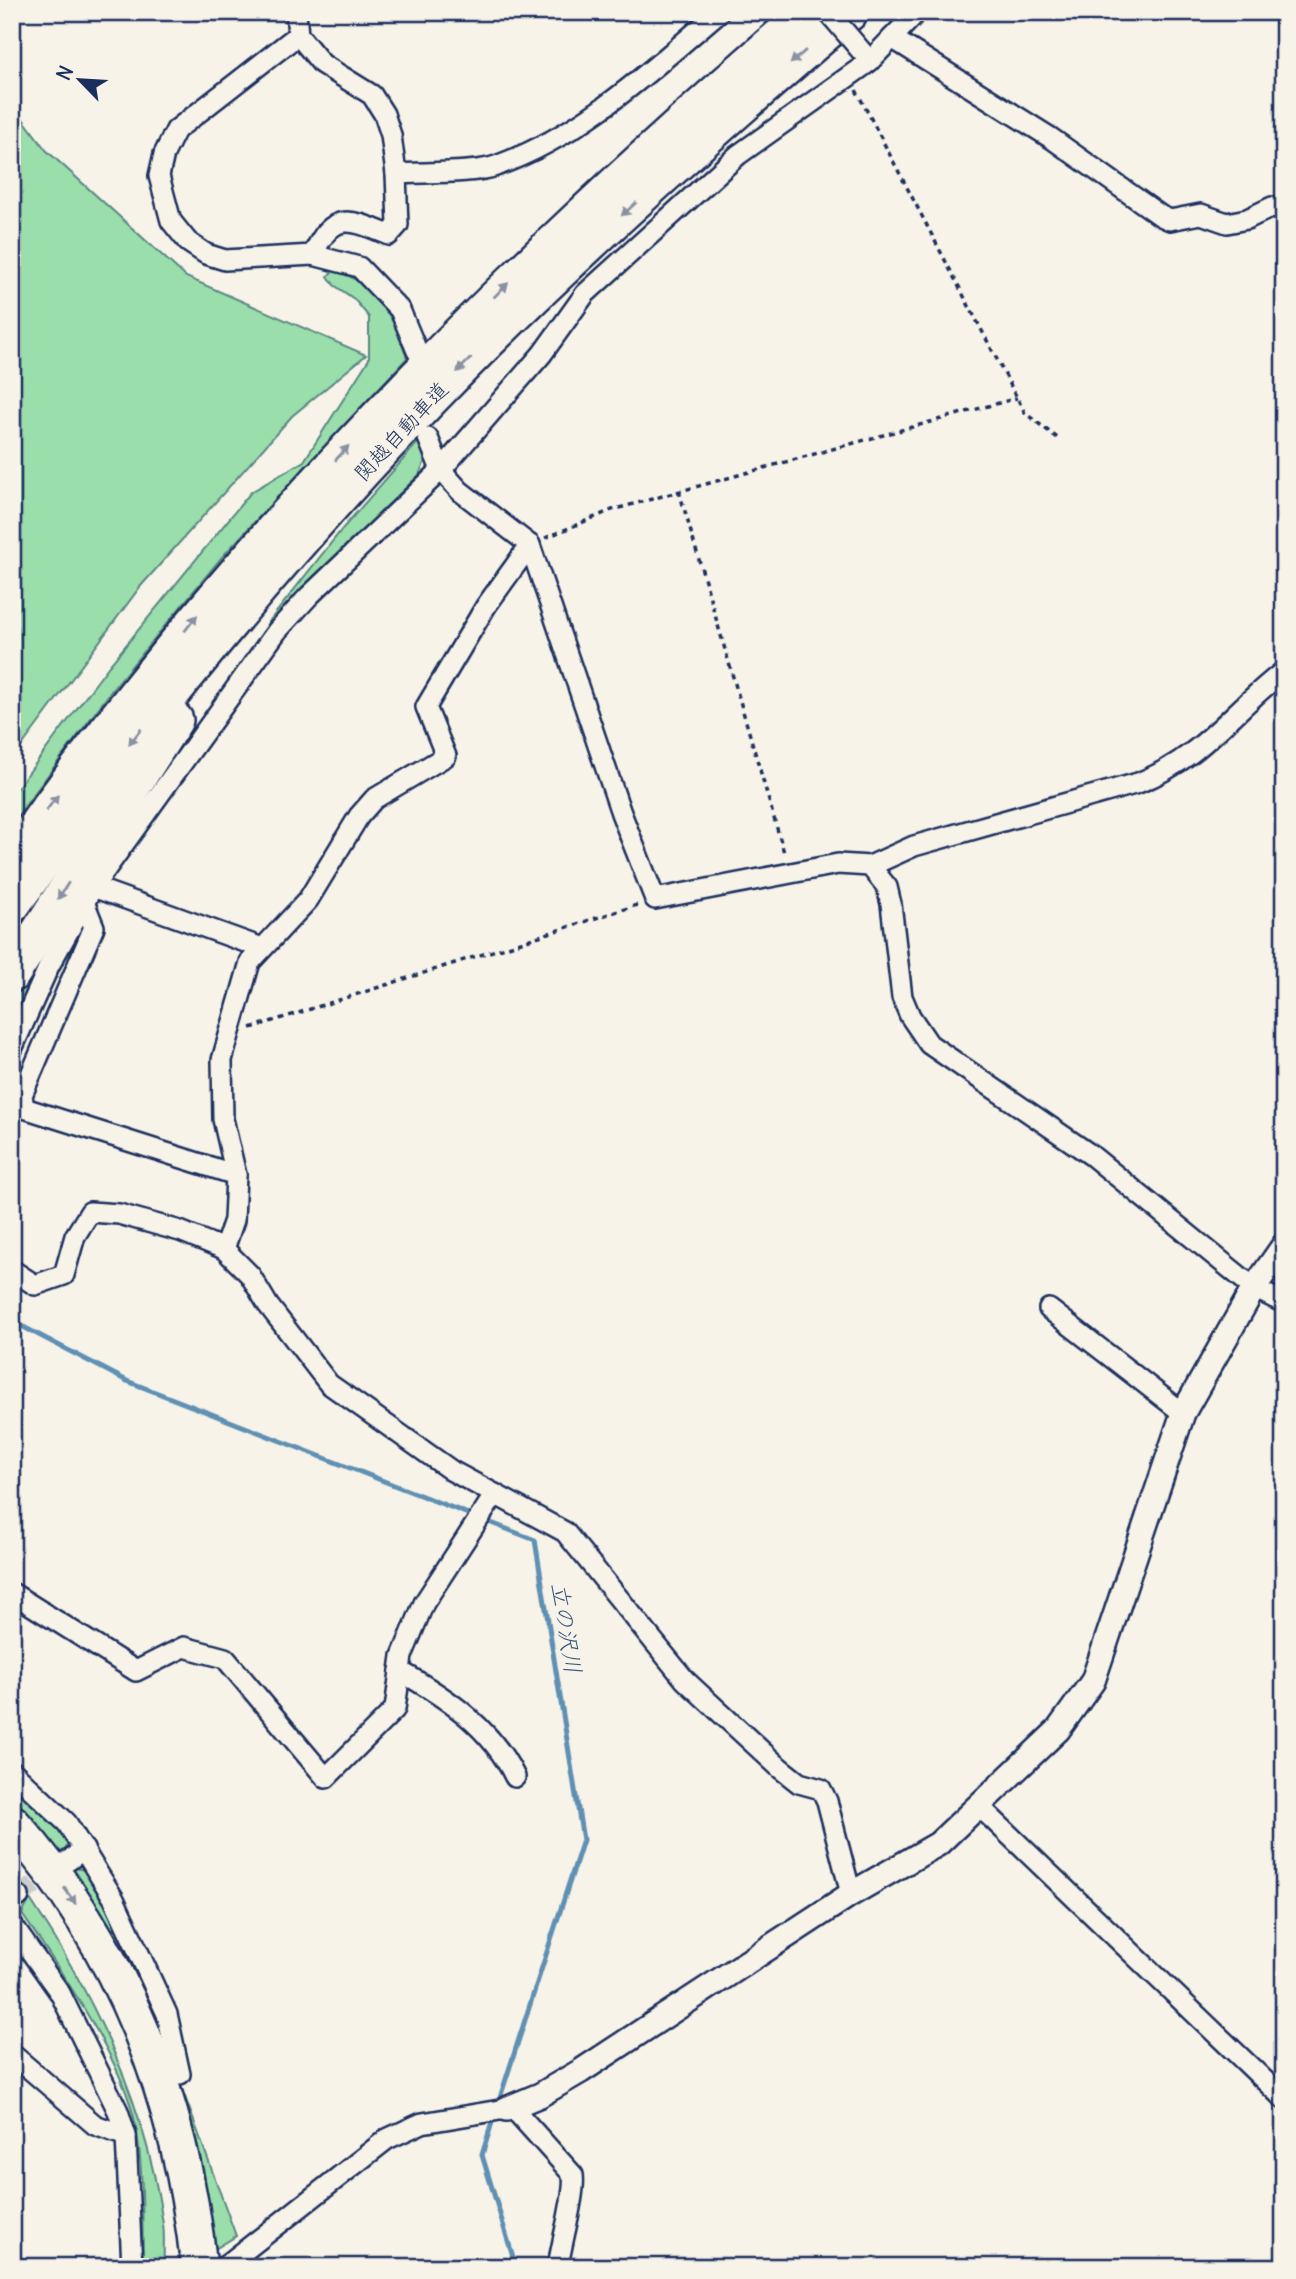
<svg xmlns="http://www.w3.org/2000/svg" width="1296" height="2279" viewBox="0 0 1296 2279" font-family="Delius,'Klee One',sans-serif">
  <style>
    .green { fill: #99deab; stroke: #5a8684; stroke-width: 2 }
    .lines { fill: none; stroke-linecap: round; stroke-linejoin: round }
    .stream { stroke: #5e90b3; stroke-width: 5 }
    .minor-tunnel { stroke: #cbcccc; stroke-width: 19; stroke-dasharray: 19 10; stroke-linecap: butt }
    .minor-casing { stroke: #1b2f5e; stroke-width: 24 }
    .tertiary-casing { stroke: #1b2f5e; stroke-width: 28 }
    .motorway-casing { stroke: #1b2f5e; stroke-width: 40 }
    .path { stroke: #1b2f5e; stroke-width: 3.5; stroke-dasharray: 5 5; stroke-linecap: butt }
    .minor { stroke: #f7f3e8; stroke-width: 19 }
    .tertiary { stroke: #f7f3e8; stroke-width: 23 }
    .motorway { stroke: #f7f3e8; stroke-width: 35 }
    .minor-bridge-casing { stroke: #1b2f5e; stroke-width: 24; stroke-linecap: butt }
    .minor-bridge { stroke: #f7f3e8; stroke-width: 19 }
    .oneway { fill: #8991a3 }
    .labels { text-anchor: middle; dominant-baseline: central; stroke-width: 6; stroke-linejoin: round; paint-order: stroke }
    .street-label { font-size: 21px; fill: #1b2f5e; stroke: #f7f3e8 }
    .water-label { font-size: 23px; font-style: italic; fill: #375881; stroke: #f7f3e8 }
  </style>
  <rect width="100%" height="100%" fill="#f7f3e8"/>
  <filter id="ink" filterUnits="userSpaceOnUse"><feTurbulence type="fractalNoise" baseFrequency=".0143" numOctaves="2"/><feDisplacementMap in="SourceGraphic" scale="14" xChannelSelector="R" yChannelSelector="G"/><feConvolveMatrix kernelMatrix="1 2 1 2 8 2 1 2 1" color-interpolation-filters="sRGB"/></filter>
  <g filter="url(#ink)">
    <g class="green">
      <path d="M12 104 46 150 186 277 366 355 292 416 140 587 12 759Z"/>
      <path d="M333 270C381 285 391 314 407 358L222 557 115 686 12 823V795L108 667 251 492 304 461 369 359V317L354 299 334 285 328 276Z"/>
      <path d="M420 440 425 461 419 475 302 588 270 625 267 624 343 528Z"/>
      <path d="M47 943 52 944 12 1030V1000Z"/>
      <path d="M12 1780 69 1839 65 1852 56 1858 12 1805Z"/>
      <path d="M75 1868 90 1871 131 1949 236 2236 210 2252 70 1872Z"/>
      <path d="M30 1899C95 1997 147 2106 163 2224 165 2238 163 2253 164 2267H143C142 2220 144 2173 136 2127 124 2061 60 1970 22 1914Z"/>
    </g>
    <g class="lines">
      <g class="stream">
        <path d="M12 1321 127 1381 535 1540 583 1840 497 2107"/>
        <path d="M494 2116 482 2155 516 2267"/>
      </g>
      <path class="minor-tunnel" d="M19 1896 59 1867"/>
      <g class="minor-casing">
        <g id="minor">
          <path d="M296 12 298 35"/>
          <path d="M298 35 176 130 164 154 159 176 171 221 188 242 206 254 225 260 313 255 359 267 400 310 417 351"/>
          <path d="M298 35 322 64 372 95 384 114 391 135 396 174C422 172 474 174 496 166 583 135 651 70 719 12"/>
          <path d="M892 38 1051 138 1161 216 1170 220 1201 214 1227 223 1247 219 1272 207 1284 212"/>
          <path d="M313 255C333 210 350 219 389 235L398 225 396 174"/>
          <path d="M428 438 441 470 460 491 530 545 621 813 655 899 838 864 870 866 887 887 891 904 902 997 910 1016 929 1044 1091 1155 1254 1288 1284 1303"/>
          <path d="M870 866 914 846 1138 783C1204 757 1230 712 1284 671"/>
          <path d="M93 887 262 948"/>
          <path d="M84 902 94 927 22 1095 24 1108 236 1175"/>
          <path d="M12 1049 49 966 93 887 277 631 309 596 441 470 542 354 585 294 738 155 869 62 917 12"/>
          <path d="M224 1249 234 1220 236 1175 223 1119 222 1060 250 962 308 900 359 816 374 799 446 756 426 707 486 606 530 545"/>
          <path d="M12 1270 35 1285 64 1275 75 1236 90 1212 119 1214 180 1231 224 1249 250 1275 268 1305 329 1384 452 1471 565 1532 685 1680 780 1768 799 1783 821 1789 827 1801 851 1894"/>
          <path d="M1049 1309 1183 1413"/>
          <path d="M12 1593 136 1671 184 1647 225 1658 326 1778 395 1709 402 1656 424 1603 495 1494"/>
          <path d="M400 1671C447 1698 491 1727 515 1777"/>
          <path d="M12 1771 67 1823 114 1899 167 2014 180 2074"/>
          <path d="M980 1807 1284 2099"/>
          <path d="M68 1861 84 1849"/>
          <path d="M12 1901 19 1896"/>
          <path d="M12 1925 60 1993 118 2111 126 2136 132 2267"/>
          <path d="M12 2054 95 2125 126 2136"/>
          <path d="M512 2107 573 2175C576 2193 561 2244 558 2267"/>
          <path d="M224 2267 387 2139 422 2123 506 2109"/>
        </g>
      </g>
      <g class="tertiary-casing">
        <path id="tertiary" d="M506 2109 540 2095 581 2071 851 1894 938 1844 1058 1730 1093 1681 1183 1413 1254 1288 1284 1245"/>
      </g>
      <g class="motorway-casing">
        <g id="motorway">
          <path d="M12 859C238 537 512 268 808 12"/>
          <path d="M12 905C150 712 297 534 463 366 586 242 718 126 850 12"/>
          <path d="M12 974 175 720"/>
          <path d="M12 1823C123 1947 182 2103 199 2267"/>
        </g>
      </g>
      <g class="path">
        <path d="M856 90 1025 413 1060 440"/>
        <path d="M679 491 785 856"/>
        <path d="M545 538 612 510 1017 398"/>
        <path d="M251 1028 637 905"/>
      </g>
      <use href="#minor" class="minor"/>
      <use href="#tertiary" class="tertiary"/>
      <use href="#motorway" class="motorway"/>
      <g class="minor-bridge-casing">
        <path id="minor-bridge" d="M828 12 863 53"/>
      </g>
      <use href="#minor-bridge" class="minor-bridge"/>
    </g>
    <defs><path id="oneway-solid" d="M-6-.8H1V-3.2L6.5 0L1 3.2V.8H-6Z" transform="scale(1.75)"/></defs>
    <g class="oneway">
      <use href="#oneway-solid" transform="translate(798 57) rotate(139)"/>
      <use href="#oneway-solid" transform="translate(629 209) rotate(138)"/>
      <use href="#oneway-solid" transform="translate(501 290) rotate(-45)"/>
      <use href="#oneway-solid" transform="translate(464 365) rotate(135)"/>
      <use href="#oneway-solid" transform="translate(342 453) rotate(-48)"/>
      <use href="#oneway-solid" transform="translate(191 623) rotate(-52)"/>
      <use href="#oneway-solid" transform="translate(135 737) rotate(127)"/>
      <use href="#oneway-solid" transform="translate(52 803) rotate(-53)"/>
      <use href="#oneway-solid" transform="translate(63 891) rotate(123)"/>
      <use href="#oneway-solid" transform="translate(70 1896) rotate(55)"/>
    </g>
  </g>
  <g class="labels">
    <g class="street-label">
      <text transform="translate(401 431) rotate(-47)">関越自動車道</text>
    </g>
    <g class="water-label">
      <text transform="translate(567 1628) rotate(81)">立の沢川</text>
    </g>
  </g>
  <rect width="1296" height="2279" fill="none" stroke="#f7f3e8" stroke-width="42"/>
  <rect x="21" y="21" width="1254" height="2237" fill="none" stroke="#1b2f5e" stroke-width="2.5" filter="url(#ink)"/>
  <g transform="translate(80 80) rotate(295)" stroke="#f7f3e8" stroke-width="5" paint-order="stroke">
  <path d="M0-5L12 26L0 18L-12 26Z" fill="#1b2f5e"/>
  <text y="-10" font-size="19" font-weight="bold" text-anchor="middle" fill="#1b2f5e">N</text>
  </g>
</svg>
